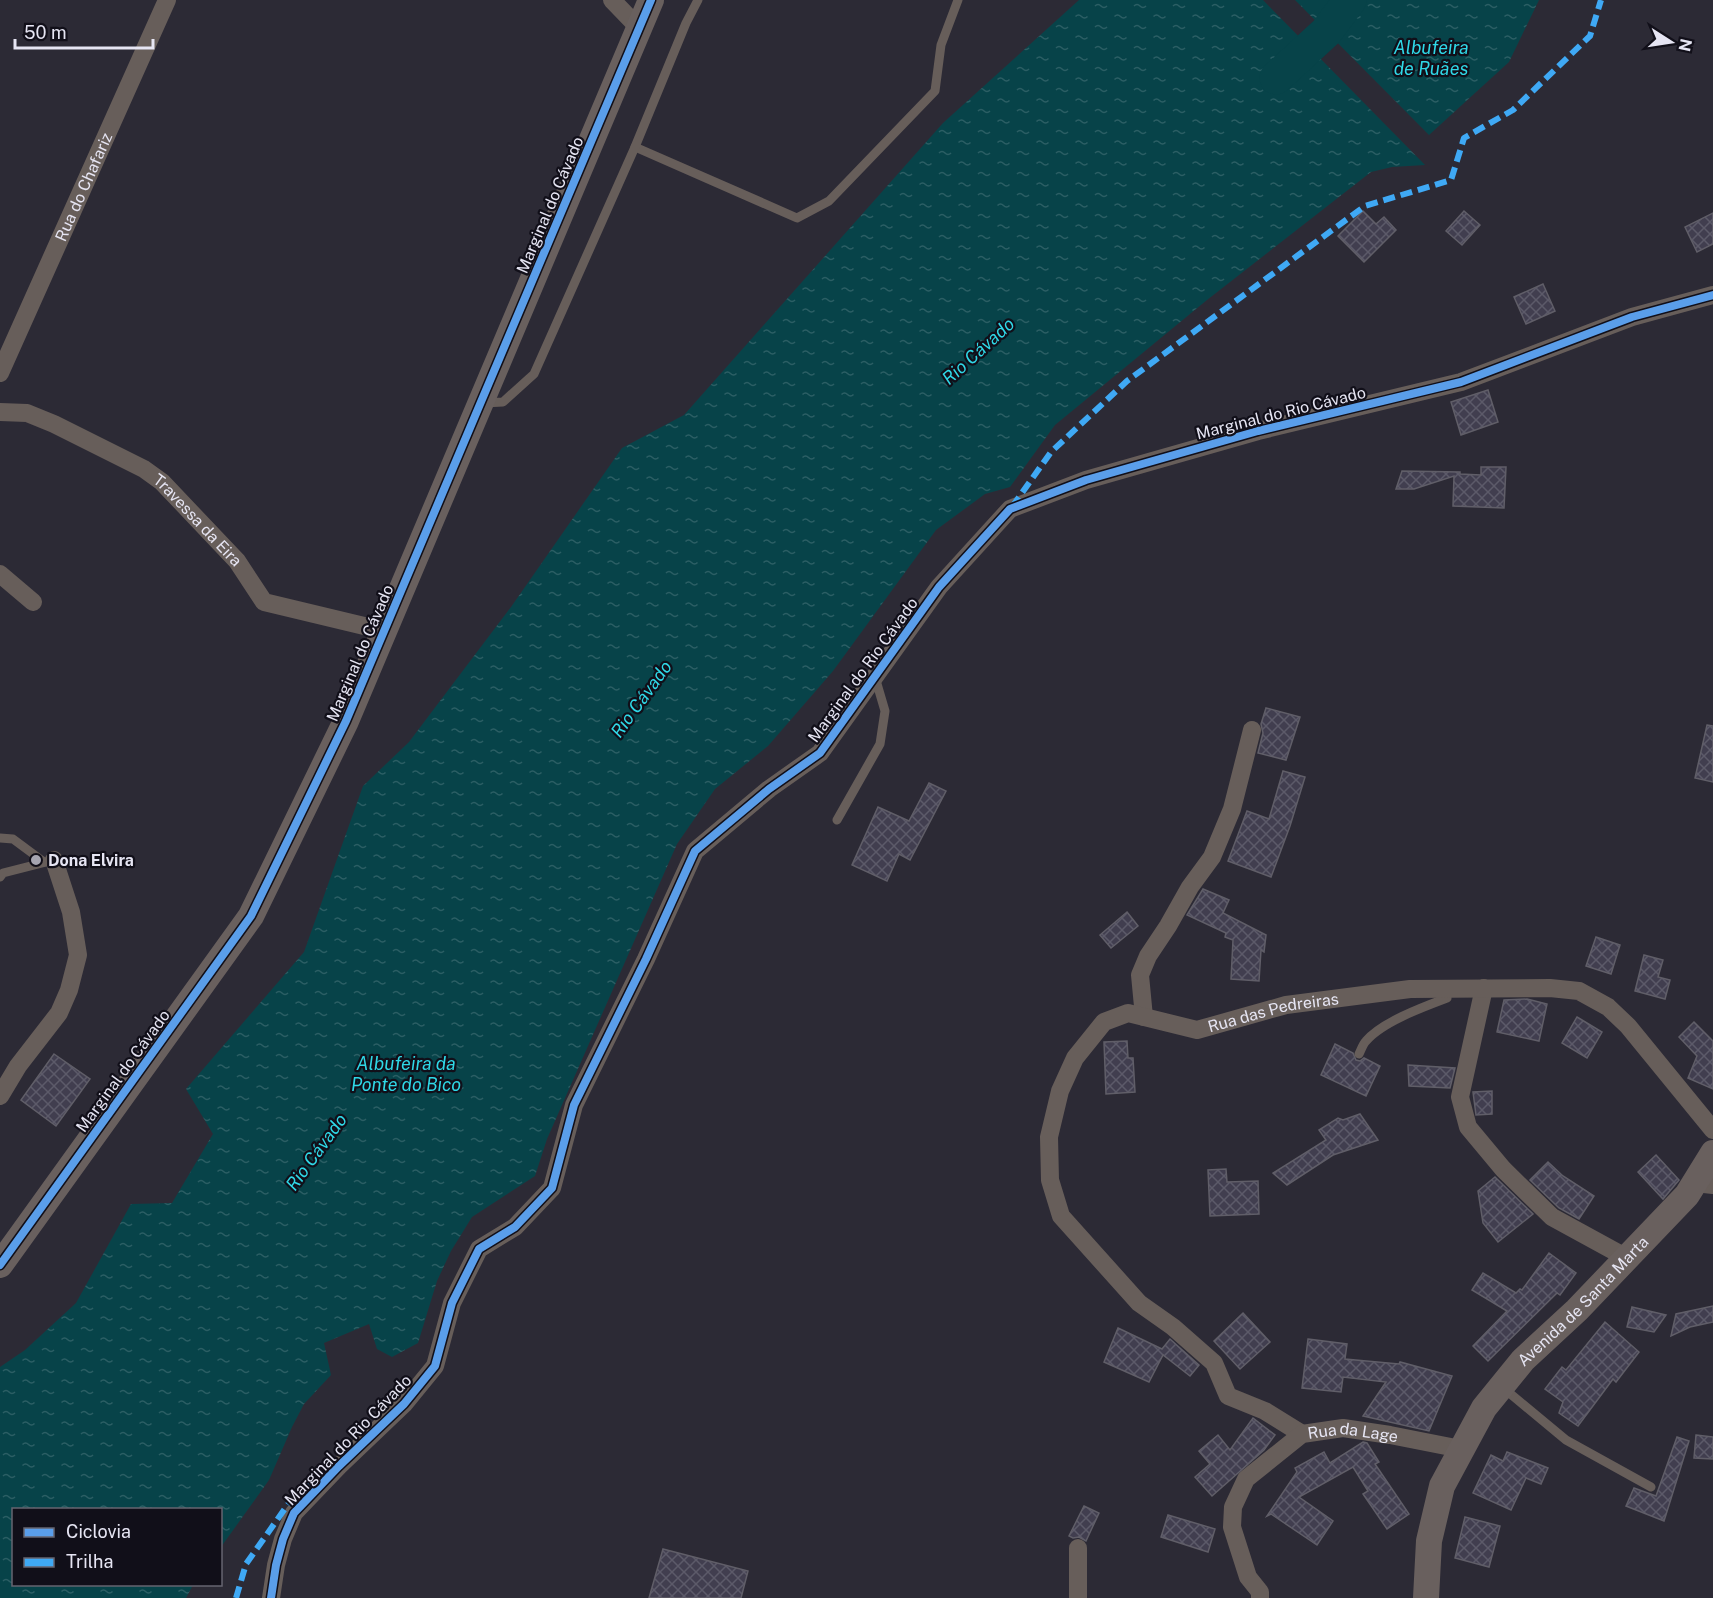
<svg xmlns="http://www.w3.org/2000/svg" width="1713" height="1598" viewBox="0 0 1713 1598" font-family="'Public Sans',sans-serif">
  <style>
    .water { fill: url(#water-ripples) }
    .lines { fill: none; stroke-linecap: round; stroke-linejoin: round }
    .river { stroke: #074349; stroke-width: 33 }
    .building { fill: url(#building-cross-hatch); stroke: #605e68; stroke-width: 1.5 }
    .lane { stroke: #675e5a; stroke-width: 9 }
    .street { stroke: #675e5a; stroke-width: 18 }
    .secondary { stroke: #69605e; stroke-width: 26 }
    .quiet { stroke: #3fa9f5; stroke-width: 6; stroke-dasharray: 12 6; stroke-linecap: butt }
    .cycleway-casing { stroke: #110f19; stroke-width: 11 }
    .cycleway { stroke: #5a9eea; stroke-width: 8 }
    .poi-dot { fill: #a5a4b0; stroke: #110f19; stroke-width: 2 }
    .labels { text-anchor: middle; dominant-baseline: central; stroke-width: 4.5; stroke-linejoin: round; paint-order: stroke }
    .street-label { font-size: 16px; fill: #e6e5f3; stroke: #110f19 }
    .poi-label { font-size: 16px; font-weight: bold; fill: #e6e5f3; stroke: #110f19; text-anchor: start }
    .water-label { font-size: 18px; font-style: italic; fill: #2fd8e7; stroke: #110f19 }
  </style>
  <defs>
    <pattern id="water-ripples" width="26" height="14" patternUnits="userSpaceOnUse" patternTransform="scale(1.5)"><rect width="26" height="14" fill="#074349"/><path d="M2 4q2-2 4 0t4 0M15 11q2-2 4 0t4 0" fill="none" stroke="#2b5e64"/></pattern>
    <pattern id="building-cross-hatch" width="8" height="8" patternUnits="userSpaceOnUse" patternTransform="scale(1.5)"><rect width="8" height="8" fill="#413e4f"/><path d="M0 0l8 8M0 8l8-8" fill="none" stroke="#5c5a69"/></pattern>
  </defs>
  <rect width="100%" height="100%" fill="#2c2a35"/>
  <g class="water">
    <path d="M1079 0H1263L1425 165 1392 167 1371 172 1207 300 1055 425 1010 487 985 494 936 530 833 671 768 746 715 789 677 844 547 1139 535 1176 472 1217 451 1251 437 1281 418 1343 392 1357 377 1349 369 1324 324 1343 331 1375 304 1404 292 1427 269 1480 221 1547 220 1510H14V1584L193 1585 186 1598H0V1367L25 1350 76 1303 131 1204 172 1203 213 1134 186 1089 304 952 363 786 409 742 511 607 622 448 684 415 943 123Z"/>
    <path d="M1295 0H1539L1509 62 1429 135Z"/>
  </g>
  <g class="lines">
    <path class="river" d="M1276 78 1326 32 1350 0"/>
  </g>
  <g class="building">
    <path d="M1363 211 1376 224 1384 217 1396 230 1364 262 1338 236Z"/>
    <path d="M1464 211 1480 225 1462 245 1446 231Z"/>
    <path d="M1713 213V244L1697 252 1685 227Z"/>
    <path d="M1543 284 1555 311 1526 324 1514 297Z"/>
    <path d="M1488 390 1498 422 1461 435 1451 402Z"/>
    <path d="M1481 467H1506L1504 508 1453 506 1454 476 1414 489H1396L1402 471 1460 472V474L1481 475Z"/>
    <path d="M1266 708 1300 717 1286 760 1258 753 1263 733 1261 724Z"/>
    <path d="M1707 725 1713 726V782L1695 778Z"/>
    <path d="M1283 771 1305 777 1290 826 1271 877 1228 861 1247 811 1269 819Z"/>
    <path d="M929 783 946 791 910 860 899 854 887 881 852 865 878 807 909 821Z"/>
    <path d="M1203 889 1229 900 1223 913 1266 935 1264 952 1261 950 1259 981 1231 979 1233 940 1225 937 1226 933 1187 915Z"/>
    <path d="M1127 912 1138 926 1111 948 1100 935Z"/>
    <path d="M1596 937 1620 945 1611 974 1586 966Z"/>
    <path d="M1644 955 1663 960 1658 977 1670 980 1665 999 1635 991Z"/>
    <path d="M1527 999 1547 1004 1539 1041 1497 1032 1504 1000Z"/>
    <path d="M1577 1017 1602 1032 1587 1058 1562 1043Z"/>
    <path d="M1694 1022 1713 1041V1089L1688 1078 1697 1056 1679 1037Z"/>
    <path d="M1127 1041 1128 1058H1133L1135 1092 1106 1094 1104 1042Z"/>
    <path d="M1335 1044 1353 1053 1356 1060 1360 1061 1364 1058 1380 1066 1366 1096 1321 1075Z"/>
    <path d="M54 1054 90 1079 56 1126 21 1100Z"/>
    <path d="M1408 1065 1455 1068 1450 1088 1409 1086Z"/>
    <path d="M1492 1091V1114L1476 1115 1473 1092Z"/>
    <path d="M1360 1114 1378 1140 1333 1155 1287 1185 1273 1173 1326 1140 1319 1130 1338 1118 1343 1120Z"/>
    <path d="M1656 1155 1679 1180 1663 1199 1638 1172Z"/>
    <path d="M1548 1162 1563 1176 1594 1196 1579 1219 1559 1208 1530 1180Z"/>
    <path d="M1226 1169 1227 1182 1258 1181 1259 1214 1210 1216 1208 1170Z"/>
    <path d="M1495 1177 1533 1214 1498 1242 1483 1223 1478 1191Z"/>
    <path d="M1549 1253 1576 1273 1560 1295 1557 1293 1488 1361 1473 1346 1507 1311 1472 1290 1483 1273 1516 1293 1520 1289 1522 1290Z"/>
    <path d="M1713 1306V1322L1690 1327 1671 1336 1676 1314Z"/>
    <path d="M1632 1307 1666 1315 1654 1332 1627 1327Z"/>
    <path d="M1243 1313 1270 1342 1240 1369 1214 1341Z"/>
    <path d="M1605 1322 1639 1352 1616 1382 1613 1379 1578 1426 1559 1413 1563 1402 1545 1389 1562 1367 1566 1370Z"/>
    <path d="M1118 1328 1162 1349 1170 1339 1199 1365 1190 1376 1163 1355 1149 1382 1104 1362Z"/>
    <path d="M1308 1339 1347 1344 1345 1359 1399 1364 1400 1362 1452 1376 1429 1431 1363 1416 1386 1382 1343 1377 1341 1392 1302 1388Z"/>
    <path d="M1253 1418 1275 1435 1264 1450 1212 1496 1195 1477 1210 1464 1199 1451 1218 1435 1230 1450Z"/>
    <path d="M1696 1435 1713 1437V1459L1694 1458Z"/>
    <path d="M1677 1437 1689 1441 1664 1521 1626 1506 1634 1488 1656 1496Z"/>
    <path d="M1363 1442 1367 1443 1379 1462 1375 1464 1409 1514 1387 1529 1363 1494 1368 1491 1353 1467 1299 1497 1333 1521 1317 1545 1271 1514 1267 1516 1297 1472 1295 1468 1324 1452 1330 1463Z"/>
    <path d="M1507 1452 1548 1468 1541 1484 1526 1478 1511 1510 1473 1493 1491 1455 1503 1461Z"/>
    <path d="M1084 1506 1099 1513 1086 1541 1079 1537 1073 1538 1069 1536Z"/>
    <path d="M1168 1515 1215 1529 1208 1552 1161 1537Z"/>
    <path d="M1465 1517 1500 1526 1489 1567 1455 1558Z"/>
    <path d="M663 1549 748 1571 741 1598H649Z"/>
  </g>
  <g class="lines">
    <g class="lane">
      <path d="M635 147 797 218 829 201 935 91 941 45 958 0"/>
      <path d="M484 403 503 402 534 374 635 147 686 23 698 0"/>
      <path d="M837 820 880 744 885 711 875 677"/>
      <path d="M0 838 13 839 44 862"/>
      <path d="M0 877 3 873 54 860"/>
      <path d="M1359 1054C1361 1050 1363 1044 1366 1041 1382 1022 1423 1007 1447 998L1445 988"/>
      <path d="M1504 1386 1507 1391 1566 1440 1651 1487"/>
    </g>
    <g class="street">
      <path d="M612 0 639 28"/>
      <path id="s1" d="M0 373 167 0"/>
      <path id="s2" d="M0 412 27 413 54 424 144 469 162 482 237 561 264 602 385 631"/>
      <path d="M0 574 33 602"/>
      <path d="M1484 988 1460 1097 1468 1127 1503 1169 1552 1217 1627 1258"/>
      <path d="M1144 1017 1140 975 1148 956 1168 926 1190 887 1212 857 1232 809 1252 730"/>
      <path d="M0 1096 18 1066 59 1013 69 990 78 955 71 912 54 860"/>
      <path d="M1695 1183 1713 1185"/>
      <path id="s3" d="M1302 1434 1265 1411 1228 1396 1214 1363 1173 1327 1139 1303 1061 1216 1050 1180 1049 1137 1060 1091 1075 1058 1104 1022 1128 1013 1197 1030 1286 1005 1410 989 1550 988 1579 991 1608 1007 1628 1026 1713 1130"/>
      <path d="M1078 1548V1598"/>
      <path d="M271 1598 276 1565 283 1539 294 1513 339 1466 404 1404 435 1366 452 1303 479 1249 515 1227 552 1188 574 1105 646 959 695 851 769 789 820 753 939 587 1010 509 1086 480 1258 431 1461 382 1632 317 1713 295"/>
      <path id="s4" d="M1260 1598V1592L1248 1577 1232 1527 1233 1507 1246 1479 1302 1434 1343 1428 1390 1435 1461 1449"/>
    </g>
    <g class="secondary">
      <path d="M0 1265 251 916 346 721 651 0"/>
      <path id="s5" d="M1426 1598 1429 1541 1442 1486 1484 1408 1523 1360 1577 1310 1687 1195 1713 1153"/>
    </g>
    <g class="quiet">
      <path d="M1012 507 1051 452 1127 381 1365 206 1451 180 1464 138 1513 110 1590 36 1601 0"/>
      <path d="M236 1598 246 1564 296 1493 320 1478"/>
    </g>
    <g class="cycleway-casing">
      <g id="cycleway">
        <path d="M0 1265 251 916 346 721 651 0"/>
        <path d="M271 1598 276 1565 283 1539 294 1513 339 1466 404 1404 435 1366 452 1303 479 1249 515 1227 552 1188 574 1105 646 959 695 851 769 789 820 753 939 587 1010 509 1086 480 1258 431 1461 382 1632 317 1713 295"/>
      </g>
    </g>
    <use href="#cycleway" class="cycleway"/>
  </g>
  <circle class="poi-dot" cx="36" cy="860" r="6"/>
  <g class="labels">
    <g class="street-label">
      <text stroke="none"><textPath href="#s1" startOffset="204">Rua do Chafariz</textPath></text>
      <text transform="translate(550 205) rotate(-67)">Marginal do Cávado</text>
      <text transform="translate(1281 413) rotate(-14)">Marginal do Rio Cávado</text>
      <text stroke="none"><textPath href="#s2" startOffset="231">Travessa da Eira</textPath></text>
      <text transform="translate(360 653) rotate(-67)">Marginal do Cávado</text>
      <text transform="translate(863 670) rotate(-54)">Marginal do Rio Cávado</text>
      <text stroke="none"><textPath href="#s3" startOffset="718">Rua das Pedreiras</textPath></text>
      <text transform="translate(123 1071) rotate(-54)">Marginal do Cávado</text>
      <text stroke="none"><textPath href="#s5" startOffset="348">Avenida de Santa Marta</textPath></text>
      <text stroke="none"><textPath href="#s4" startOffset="252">Rua da Lage</textPath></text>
      <text transform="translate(348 1440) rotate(-46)">Marginal do Rio Cávado</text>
    </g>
    <g class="poi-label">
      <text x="48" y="860">Dona Elvira</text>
    </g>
    <g class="water-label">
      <text x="1431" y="47">Albufeira<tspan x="1431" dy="21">de Ruães</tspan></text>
      <text transform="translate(978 351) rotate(-42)">Rio Cávado</text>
      <text transform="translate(641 699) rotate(-54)">Rio Cávado</text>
      <text x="406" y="1063">Albufeira da<tspan x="406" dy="21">Ponte do Bico</tspan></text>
      <text transform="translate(316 1152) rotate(-54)">Rio Cávado</text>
    </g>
  </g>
  <rect x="12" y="1508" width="210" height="78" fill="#110f19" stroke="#666570" stroke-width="1.5"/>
  <rect x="24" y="1528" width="30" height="9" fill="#5a9eea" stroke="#666570" stroke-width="1.5"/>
  <text x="66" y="1538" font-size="18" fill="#e6e5f3">Ciclovia</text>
  <rect x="24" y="1558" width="30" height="9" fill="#3fa9f5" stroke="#666570" stroke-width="1.5"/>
  <text x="66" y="1568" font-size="18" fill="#e6e5f3">Trilha</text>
  <g transform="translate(1671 42) rotate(102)" stroke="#110f19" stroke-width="4.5" paint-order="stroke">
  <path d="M0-4.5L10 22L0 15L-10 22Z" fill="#e6e5f3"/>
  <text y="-9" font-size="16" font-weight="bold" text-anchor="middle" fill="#e6e5f3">N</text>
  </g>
  <path d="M15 39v9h138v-9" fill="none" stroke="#e6e5f3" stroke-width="3"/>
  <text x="24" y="39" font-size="18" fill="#e6e5f3" stroke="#110f19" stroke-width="4.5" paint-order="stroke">50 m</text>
</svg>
